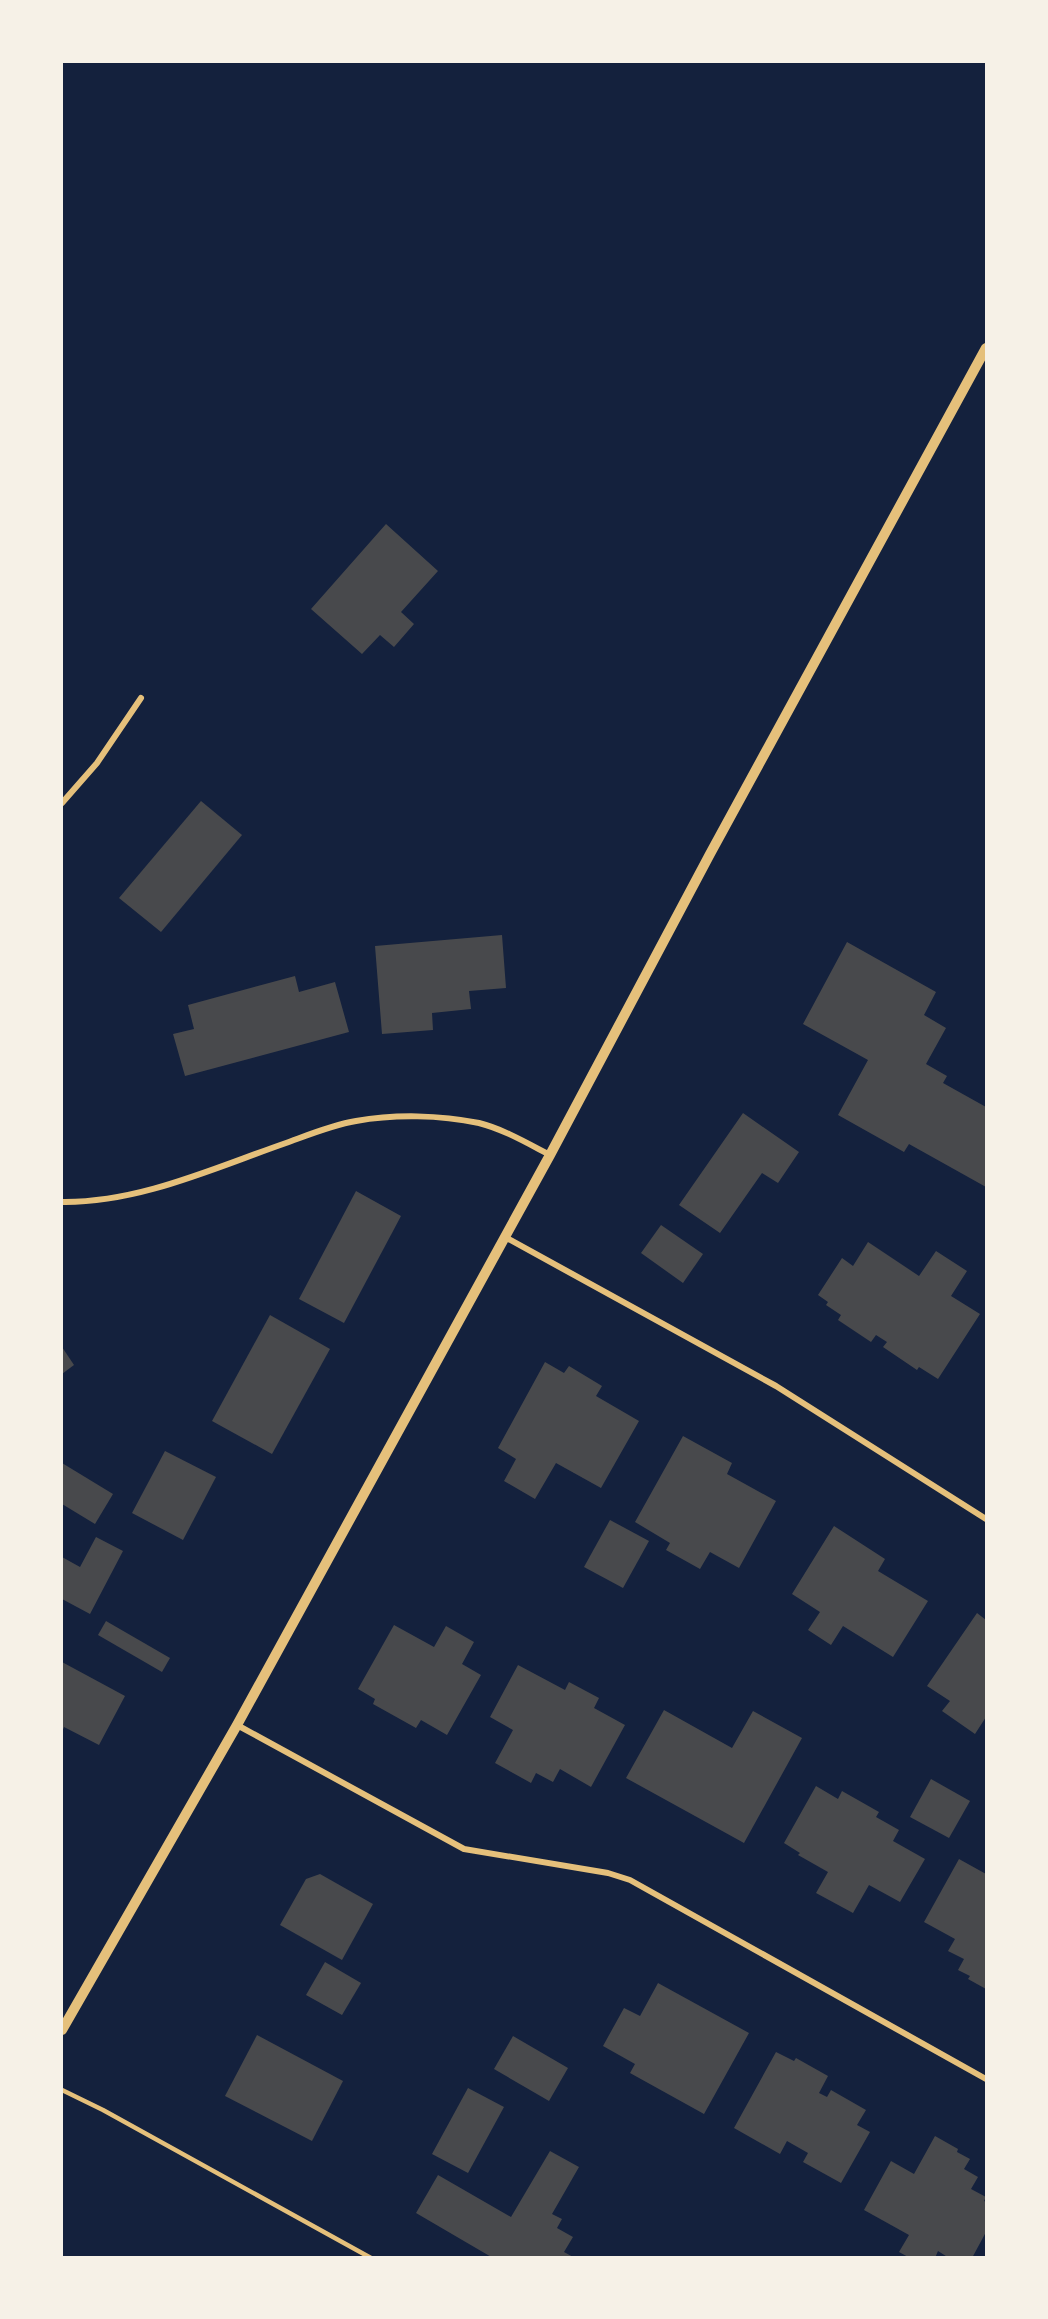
<svg xmlns="http://www.w3.org/2000/svg" width="1048" height="2319" viewBox="0 0 1048 2319" font-family="'Open Sans',sans-serif">
  <style>
    .building { fill: #48494c }
    .lines { fill: none; stroke-linecap: round; stroke-linejoin: round }
    .service { stroke: #e5c07b; stroke-width: 4.5 }
    .minor { stroke: #e5c07b; stroke-width: 6 }
    .tertiary { stroke: #e5c07b; stroke-width: 10 }
  </style>
  <rect width="100%" height="100%" fill="#14213d"/>
  <g class="building">
    <path d="M386 524 438 571 401 612 414 624 394 647 380 635 362 654 311 609Z"/>
    <path d="M201 801 242 835 161 932 119 898Z"/>
    <path d="M502 935 506 988 469 991 471 1009 432 1013 433 1030 382 1034 375 946Z"/>
    <path d="M847 942 936 992 924 1015 946 1028 926 1064 947 1076 943 1083 986 1107V1187L909 1144 904 1152 838 1115 868 1060 803 1024Z"/>
    <path d="M295 976 299 992 335 982 349 1032 185 1076 173 1034 194 1029 188 1005Z"/>
    <path d="M743 1113 799 1152 778 1183 762 1173 720 1233 679 1205Z"/>
    <path d="M356 1191 401 1216 344 1323 299 1299Z"/>
    <path d="M661 1225 703 1254 683 1283 641 1253Z"/>
    <path d="M868 1242 919 1276 936 1251 967 1271 951 1296 980 1314 938 1379 919 1367 917 1370 883 1347 887 1342 876 1335 871 1342 838 1320 841 1315 826 1305 828 1302 818 1295 842 1258 853 1266Z"/>
    <path d="M270 1315 330 1349 272 1454 212 1421Z"/>
    <path d="M62 1347 74 1365 62 1374Z"/>
    <path d="M545 1362 564 1373 569 1366 602 1386 596 1396 639 1421 601 1488 556 1463 535 1499 504 1481 516 1459 498 1448Z"/>
    <path d="M683 1436 732 1463 727 1474 776 1501 739 1568 710 1552 700 1569 666 1550 670 1543 635 1522Z"/>
    <path d="M165 1451 216 1477 183 1540 132 1513Z"/>
    <path d="M62 1463 113 1494 95 1524 62 1504Z"/>
    <path d="M610 1520 649 1541 623 1588 584 1567Z"/>
    <path d="M834 1526 885 1559 878 1571 928 1601 893 1657 843 1626 831 1645 808 1630 820 1612 792 1594Z"/>
    <path d="M96 1537 123 1551 90 1614 62 1599V1557L80 1567Z"/>
    <path d="M977 1613 986 1620V1717L975 1734 942 1711 950 1701 927 1686Z"/>
    <path d="M106 1621 170 1658 162 1672 98 1635Z"/>
    <path d="M394 1625 434 1647 446 1626 474 1642 462 1664 481 1675 447 1735 421 1720 416 1728 373 1704 375 1699 358 1689Z"/>
    <path d="M62 1662 125 1696 99 1745 64 1727 62 1732Z"/>
    <path d="M518 1665 565 1690 569 1682 599 1698 594 1708 625 1725 591 1787 560 1769 553 1782 536 1773 531 1783 495 1763 513 1730 490 1717Z"/>
    <path d="M664 1710 732 1748 753 1711 802 1738 744 1843 626 1778Z"/>
    <path d="M931 1779 970 1801 949 1838 910 1817Z"/>
    <path d="M816 1786 838 1799 842 1791 879 1812 876 1817 899 1830 893 1841 925 1859 900 1902 869 1885 853 1913 816 1893 828 1872 798 1855 800 1853 784 1843Z"/>
    <path d="M959 1859 986 1874V1989L968 1979 970 1976 958 1970 964 1959 948 1951 955 1939 924 1922Z"/>
    <path d="M320 1874 373 1904 342 1960 280 1925 306 1879Z"/>
    <path d="M325 1962 361 1983 342 2015 306 1995Z"/>
    <path d="M658 1983 749 2033 704 2114 630 2073 635 2064 603 2046 624 2008 640 2016Z"/>
    <path d="M257 2035 343 2081 312 2141 225 2096Z"/>
    <path d="M513 2036 568 2068 549 2101 494 2069Z"/>
    <path d="M776 2052 794 2061 796 2058 828 2076 819 2093 827 2097 831 2090 866 2110 857 2125 870 2132 841 2183 803 2162 808 2153 787 2141 780 2154 734 2128Z"/>
    <path d="M468 2088 504 2107 468 2173 432 2154Z"/>
    <path d="M935 2136 958 2149 957 2152 970 2159 964 2169 978 2177 971 2189 986 2197 984 2201 986 2202V2232L972 2258H949L938 2251 935 2258H910L899 2252 909 2235 864 2210 891 2161 914 2174Z"/>
    <path d="M550 2151 579 2167 552 2214 562 2219 557 2228 573 2237 564 2252 575 2258H493L416 2213 438 2175 511 2217Z"/>
  </g>
  <g class="lines">
    <path class="service" d="M62 2090 103 2110 371 2258"/>
    <g class="minor">
      <path d="M62 803 97 763 141 698"/>
      <path d="M62 1202C139 1203 214 1168 286 1143 308 1135 332 1125 356 1121 395 1114 440 1115 479 1123 503 1129 527 1143 550 1155"/>
      <path d="M505 1237 776 1386 986 1519"/>
      <path d="M237 1725 464 1849 608 1873 630 1880 986 2079"/>
    </g>
    <path class="tertiary" d="M62 2030 237 1725 550 1155 710 854 986 348"/>
  </g>
  <rect width="1048" height="2319" fill="none" stroke="#f6f1e7" stroke-width="126"/>
</svg>
